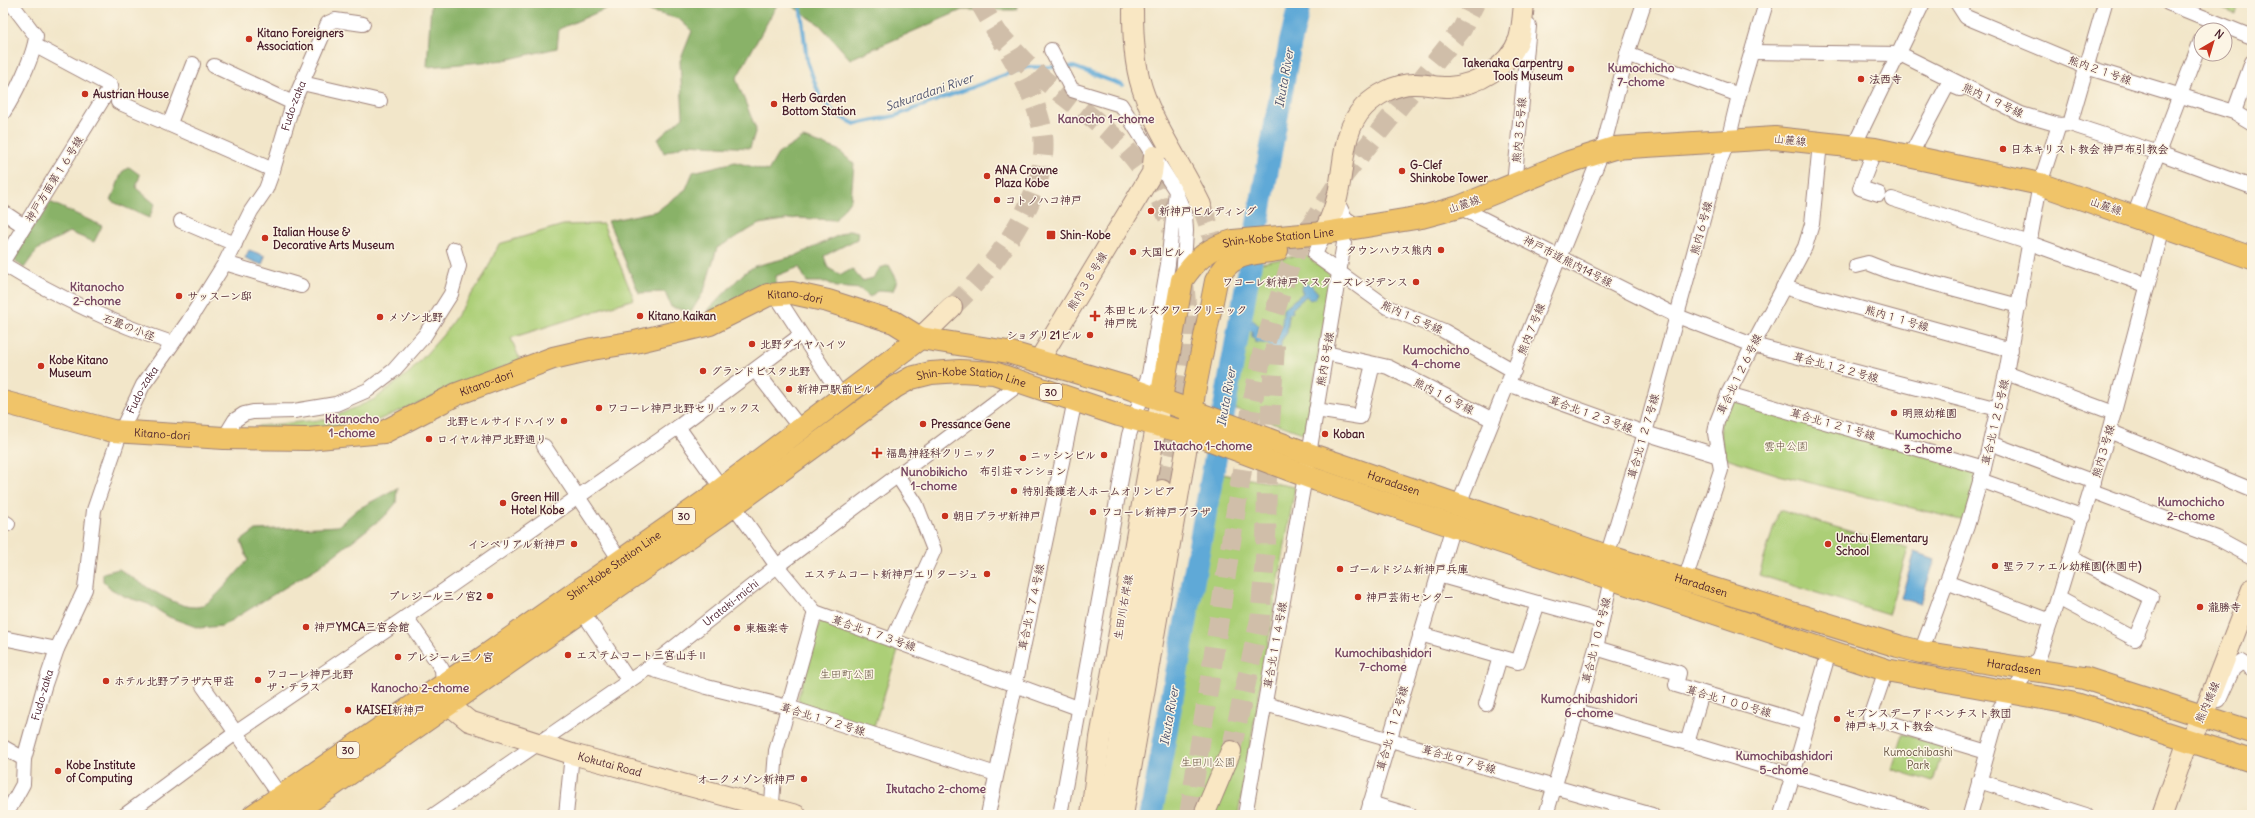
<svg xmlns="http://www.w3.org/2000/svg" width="2255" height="818" viewBox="0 0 2255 818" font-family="Delius,'Klee One',sans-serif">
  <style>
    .green { fill: #accf77; stroke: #7b7751 }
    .forest { fill: #89b268; stroke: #6a684a }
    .water { fill: #5ea9d7; stroke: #546481 }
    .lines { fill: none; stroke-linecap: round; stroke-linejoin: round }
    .stream { stroke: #5ea9d7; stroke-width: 4 }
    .river { stroke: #5ea9d7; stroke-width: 23 }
    .secondary-tunnel { stroke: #d0bea9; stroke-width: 20; stroke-dasharray: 20 10; stroke-linecap: butt }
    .street-casing { stroke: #9e827a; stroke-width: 16 }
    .secondary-casing { stroke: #9e827a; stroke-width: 22 }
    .primary-casing { stroke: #9e827a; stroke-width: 24 }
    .street { stroke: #fff; stroke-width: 14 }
    .secondary { stroke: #f9e7c3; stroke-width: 20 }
    .primary { stroke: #f0c469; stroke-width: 22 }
    .poi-dot { fill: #c8321e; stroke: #fcf5e5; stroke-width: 1.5 }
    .labels { text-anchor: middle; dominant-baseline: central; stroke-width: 3; stroke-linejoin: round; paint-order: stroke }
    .shield { fill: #fcf5e5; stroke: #7f5f63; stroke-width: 1 }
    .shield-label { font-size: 10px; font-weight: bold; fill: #4a1f2b }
    .poi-label { font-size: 11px; font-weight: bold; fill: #4a1f2b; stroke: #fcf5e5; text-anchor: start }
    .street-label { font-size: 11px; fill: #4a1f2b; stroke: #fcf5e5 }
    .park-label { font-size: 11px; fill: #675442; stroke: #fcf5e5 }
    .neighbourhood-label { font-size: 12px; font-weight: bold; fill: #784863; stroke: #fcf5e5 }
    .water-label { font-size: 12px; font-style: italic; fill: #525670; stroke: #fcf5e5 }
  </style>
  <rect width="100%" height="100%" fill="#fcf5e5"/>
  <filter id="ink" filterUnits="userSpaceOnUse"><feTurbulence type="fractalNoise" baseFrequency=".025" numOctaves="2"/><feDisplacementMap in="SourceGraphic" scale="8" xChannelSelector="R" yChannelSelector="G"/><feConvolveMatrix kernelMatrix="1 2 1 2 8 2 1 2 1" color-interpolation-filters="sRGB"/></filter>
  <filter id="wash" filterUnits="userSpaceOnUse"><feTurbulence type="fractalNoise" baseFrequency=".012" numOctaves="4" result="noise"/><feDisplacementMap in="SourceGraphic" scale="16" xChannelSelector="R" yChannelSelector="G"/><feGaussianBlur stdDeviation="0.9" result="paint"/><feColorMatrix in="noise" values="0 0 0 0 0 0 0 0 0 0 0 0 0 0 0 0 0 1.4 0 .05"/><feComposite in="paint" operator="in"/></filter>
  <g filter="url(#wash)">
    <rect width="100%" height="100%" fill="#f2e6c9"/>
    <g class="green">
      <path d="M2208 3H2239L2235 14Z"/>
      <path d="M603 224 634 299 511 338 520 360 371 423 312 430H256L258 426 329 419 375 399 411 371 443 335 483 278 499 244 563 225Z"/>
      <path d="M1304 254 1332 276 1305 434 1233 408 1257 264Z"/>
      <path d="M1730 399 1980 470 1965 521 1779 475 1723 457 1720 422Z"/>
      <path d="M1222 474 1295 487 1238 815H1160Z"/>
      <path d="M1779 510 1908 549 1888 615 1759 575Z"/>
      <path d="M823 620 899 648 873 730 802 706 798 698 819 623Z"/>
      <path d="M1903 734 1944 747 1933 782 1892 769Z"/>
    </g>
    <g class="forest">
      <path d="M431 3H778L736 79 756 129 750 148 687 144 664 153 658 139 683 117 680 61 692 31 679 19 619 3 559 29 557 48 505 60 427 67Z"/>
      <path d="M788 3H1018L1016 10H962L850 59 820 25Z"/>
      <path d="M803 138 837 149 854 164 851 199 835 220 797 218 759 224 717 248 704 291 691 312 671 307 665 292 639 293 608 221 657 211 686 189 693 172 735 162 768 171 778 154Z"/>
      <path d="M129 167 140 175 136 188 155 204 149 218 111 201 122 172Z"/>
      <path d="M50 202 102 226 94 242 69 232 37 250 24 268 11 258Z"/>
      <path d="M850 230 858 232 857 239 824 256 828 268 841 275 852 269 862 281 873 278 880 268 889 265 897 280 893 291 878 290 870 297 860 289 836 287 827 282H807L799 267 776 276V285L715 313 708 310 744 273 755 266 795 256Z"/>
      <path d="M397 488 396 503 387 514 320 566 222 626 199 628 169 617 148 604 126 597 111 589 103 581V573L119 569C137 580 184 616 204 605 217 598 237 572 248 560L241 541 256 530 338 526 358 509Z"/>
    </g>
    <g class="water">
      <path d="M249 250 265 256 262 265 245 258Z"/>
      <path d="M1304 284H1310L1318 293 1315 298 1310 300 1306 296 1292 309 1293 312 1289 314 1287 333 1281 341V348L1274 351 1267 344 1255 342 1254 338H1252V331L1249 330 1252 319 1259 326 1258 331 1263 335 1262 338C1281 342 1283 324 1283 309L1303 293 1301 290Z"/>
      <path d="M1915 552 1935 559 1920 604 1901 598Z"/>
    </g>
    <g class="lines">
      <g class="stream">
        <path d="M800 3 807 61 820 97 835 114 855 124 895 116 1026 67H1057"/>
        <path d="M1064 67H1074L1122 85"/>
      </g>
      <path class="river" d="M1151 815 1290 44 1300 3"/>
    </g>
  </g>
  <g filter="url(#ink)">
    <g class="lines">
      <g class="secondary-tunnel">
        <path d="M994 29C1010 46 1025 64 1043 79 1071 103 1103 123 1128 151 1175 204 1190 278 1186 346 1183 392 1170 444 1162 490"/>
        <path d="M1201 205C1209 224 1215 242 1215 263"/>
        <path d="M952 307C995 267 1057 187 1041 124 1031 82 1001 41 980 3"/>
        <path d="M1231 751 1260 619 1266 546 1267 474 1275 345"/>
        <path d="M1189 815 1252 405 1262 354 1277 305 1288 271 1301 241 1340 180 1462 29 1475 3"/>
      </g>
      <g class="street-casing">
        <g id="street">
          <path d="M1957 3 1966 17 2086 67 2234 112 2252 123"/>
          <path d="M2168 3 2252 37"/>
          <path d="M1051 50 1072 90 1121 105 1176 191 1168 264 1149 374 1129 435 1060 815"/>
          <path d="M1753 52 1900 54 2021 114 2059 125 2070 124 2159 153 2252 187"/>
          <path d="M1627 54 1739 95"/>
          <path d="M214 66 293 103"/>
          <path d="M302 83 380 101"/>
          <path d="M118 102 273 170"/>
          <path d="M2234 112 2252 62"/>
          <path d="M3 113C14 97 35 54 36 36L11 3"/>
          <path d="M170 123 193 64"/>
          <path d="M2070 124 2105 3"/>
          <path d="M1854 146 1923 3"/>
          <path d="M1875 149 1860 188 1879 194"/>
          <path d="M1910 156 1948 84 1960 89"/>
          <path d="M1514 185 1529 26"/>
          <path d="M1176 193 1185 214 1186 231 1183 278"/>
          <path d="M1892 199 2030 243 2146 285"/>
          <path d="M1337 201 1345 218 1360 228"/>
          <path d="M1459 207 1677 316 1753 345 1998 409"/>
          <path d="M3 212 24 226"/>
          <path d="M2134 216 2201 40"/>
          <path d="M181 221 235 244"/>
          <path d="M1324 233 1315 255 1387 307 1444 331 1514 371"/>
          <path d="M3 261 111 86 36 46"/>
          <path d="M225 263 301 286"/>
          <path d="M3 264C57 297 112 323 172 343"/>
          <path d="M1856 266 1868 263 1891 272 2019 306"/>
          <path d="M1783 287 2011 350"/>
          <path d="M775 294 842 397"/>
          <path d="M1326 353 1388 367 1493 420"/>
          <path d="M755 370 800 428"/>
          <path d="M2006 373 2114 413"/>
          <path d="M1508 384 1645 433 1719 456"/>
          <path d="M1728 394 1984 468"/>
          <path d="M1316 410 1360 417 1373 364"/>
          <path d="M678 427 777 566 815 612 1078 708"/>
          <path d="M2109 431 2252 490"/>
          <path d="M224 438 235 420 244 414 253 412 294 411 336 404 368 390 394 370 425 335 451 294 459 266 454 249"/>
          <path d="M1990 443 2094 482"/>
          <path d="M544 446 620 560"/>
          <path d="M1980 480 2084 517"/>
          <path d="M2092 491 2217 538 2252 557"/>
          <path d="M1458 506 1602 152 1627 54 1644 3"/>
          <path d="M3 521 8 524"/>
          <path d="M1438 575 1602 621"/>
          <path d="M1685 580 1721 470 1715 433 1717 422 1728 394 1753 345 1805 247 1812 224 1820 143"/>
          <path d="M1946 582 2051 621"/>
          <path d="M2058 598 2135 639 2152 598 2071 558"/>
          <path d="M582 611 629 681"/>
          <path d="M406 617 442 669 443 685"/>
          <path d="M1420 634 1518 662 1538 603"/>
          <path d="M3 638 57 649"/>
          <path d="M893 639 934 550 916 504 897 475"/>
          <path d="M1596 648 1679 673 1676 685 1808 724"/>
          <path d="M1921 652 1967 526 1984 468 2006 373 2040 184 2059 125"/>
          <path d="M648 668 707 687 788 707 996 774"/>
          <path d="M1886 670 1870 717 1987 752"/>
          <path d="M203 686 281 797"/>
          <path d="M2219 700 2233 669 2242 662 2252 669"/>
          <path d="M1265 704 1652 815"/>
          <path d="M1486 704 1500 657"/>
          <path d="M1577 711 1687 743 1702 693"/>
          <path d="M1687 743 1923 815"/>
          <path d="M3 747 24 759"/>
          <path d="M1979 781 2086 815"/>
          <path d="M1370 803 1410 815"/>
          <path id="s1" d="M6 815 23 784 24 759 44 687 57 649 85 589 94 510 121 431 143 385 188 322 225 263 251 211 266 189 273 170 293 103 328 23 335 20 363 24"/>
          <path d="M125 815 237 732 406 617 678 427 801 335"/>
          <path id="s2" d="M434 815 648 668 777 566 1022 382"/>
          <path d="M566 815 572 754"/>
          <path d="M771 815 776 751 815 612"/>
          <path d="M988 815 1075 400"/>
          <path d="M1245 815 1309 454 1344 243"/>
          <path d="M1367 815 1453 526"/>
          <path d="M1546 815 1596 648 1611 579 1607 556 1645 433 1717 168 1728 141 1739 95 1766 3"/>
          <path d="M1781 815 1829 652"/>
          <path d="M1970 815 2000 708 2039 657 2051 621 2109 431 2163 227"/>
        </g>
      </g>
      <g class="secondary-casing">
        <g id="secondary">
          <path d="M1133 10C1133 36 1134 63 1142 88 1155 128 1183 167 1201 205"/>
          <path d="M1324 233C1328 223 1333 213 1336 202 1345 171 1340 132 1364 107 1376 95 1396 84 1413 84 1425 83 1437 88 1449 87 1477 85 1509 67 1519 39 1522 29 1523 14 1524 3"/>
          <path d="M920 338 952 307"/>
          <path d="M1038 362 1152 173 1154 156"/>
          <path id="s3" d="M444 690 448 704 469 721 572 754 796 815"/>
          <path d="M1091 815 1100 738 1161 399"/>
          <path d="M1110 815 1126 690 1162 490"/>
          <path d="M1123 815 1189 434"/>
          <path d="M1204 815 1231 751"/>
          <path d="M2162 815 2188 741 2203 716 2252 589"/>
        </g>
      </g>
      <g class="primary-casing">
        <g id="primary">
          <path id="s4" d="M1161 399 1182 280C1195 260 1210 247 1233 241L1324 233 1422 217 1459 207 1569 162 1614 148 1775 138 1875 149 2040 184 2252 258"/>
          <path id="s5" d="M3 402 113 431 224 438 307 439 384 432 457 394 553 358 592 349 635 342 710 324 768 295 792 293 828 301 894 322 920 338 1008 352 1126 387 1309 454 1607 556 1898 646 1921 652 2084 678 2252 732"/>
          <path d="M1190 424 1194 392 1216 281C1231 252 1247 255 1277 250"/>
          <path id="s6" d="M254 815 471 666 707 500 920 338"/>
          <path id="s7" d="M290 815 719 516 895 387 911 378 931 373 960 371 994 373 1119 415 1203 437 1317 480 1453 526 1886 670 2076 704 2252 761"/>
        </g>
      </g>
      <use href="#street" class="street"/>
      <use href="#secondary" class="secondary"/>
      <use href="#primary" class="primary"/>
    </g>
  </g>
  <g class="poi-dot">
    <circle cx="249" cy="39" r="4"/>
    <circle cx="1571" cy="69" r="4"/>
    <circle cx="1861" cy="79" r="4"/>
    <circle cx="85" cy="94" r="4"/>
    <circle cx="774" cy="104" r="4"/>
    <circle cx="2003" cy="149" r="4"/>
    <circle cx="1402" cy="171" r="4"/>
    <circle cx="987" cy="176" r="4"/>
    <circle cx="997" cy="200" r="4"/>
    <circle cx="1151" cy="211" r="4"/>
    <rect x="1046" y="230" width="10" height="10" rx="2"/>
    <circle cx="265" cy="238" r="4"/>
    <circle cx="1441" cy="250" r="4"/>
    <circle cx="1133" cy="252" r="4"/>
    <circle cx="1416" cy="282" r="4"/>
    <circle cx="179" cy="296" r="4"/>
    <circle cx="640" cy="316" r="4"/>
    <path d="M1093 310h4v4h4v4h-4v4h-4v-4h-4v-4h4z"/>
    <circle cx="380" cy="317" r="4"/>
    <circle cx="1090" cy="335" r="4"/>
    <circle cx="752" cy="344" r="4"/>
    <circle cx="41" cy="366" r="4"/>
    <circle cx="703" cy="371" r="4"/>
    <circle cx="789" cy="389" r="4"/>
    <circle cx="599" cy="408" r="4"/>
    <circle cx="1894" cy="413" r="4"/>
    <circle cx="564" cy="421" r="4"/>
    <circle cx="923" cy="424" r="4"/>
    <circle cx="1325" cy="434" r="4"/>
    <circle cx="429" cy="439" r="4"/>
    <path d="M875 447h4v4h4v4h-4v4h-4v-4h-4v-4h4z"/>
    <circle cx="1104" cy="455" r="4"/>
    <circle cx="1023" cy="458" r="4"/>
    <circle cx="1014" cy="491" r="4"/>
    <circle cx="503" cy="503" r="4"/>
    <circle cx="1093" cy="512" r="4"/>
    <circle cx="945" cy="516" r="4"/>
    <circle cx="574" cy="544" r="4"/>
    <circle cx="1828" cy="544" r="4"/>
    <circle cx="1995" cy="566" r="4"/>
    <circle cx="1340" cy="569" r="4"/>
    <circle cx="987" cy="574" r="4"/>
    <circle cx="490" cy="596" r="4"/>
    <circle cx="1358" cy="597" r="4"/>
    <circle cx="2200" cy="607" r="4"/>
    <circle cx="306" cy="627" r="4"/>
    <circle cx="737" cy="628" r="4"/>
    <circle cx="568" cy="655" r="4"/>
    <circle cx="398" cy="657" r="4"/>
    <circle cx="258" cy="680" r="4"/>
    <circle cx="106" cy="681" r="4"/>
    <circle cx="348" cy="710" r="4"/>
    <circle cx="1837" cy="719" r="4"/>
    <circle cx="58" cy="771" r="4"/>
    <circle cx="804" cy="779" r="4"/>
  </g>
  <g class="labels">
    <g class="shield">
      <rect x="1040" y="384" width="22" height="16" rx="3"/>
      <rect x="673" y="508" width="22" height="16" rx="3"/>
      <rect x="337" y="742" width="22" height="16" rx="3"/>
    </g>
    <g class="shield-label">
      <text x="1051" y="392">30</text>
      <text x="684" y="516">30</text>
      <text x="348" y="750">30</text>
    </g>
    <g class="poi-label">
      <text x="257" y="33">Kitano Foreigners<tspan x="257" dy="13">Association</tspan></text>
      <text x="1563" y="63" text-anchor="end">Takenaka Carpentry<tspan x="1563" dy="13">Tools Museum</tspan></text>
      <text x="1869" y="79">法西寺</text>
      <text x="93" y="94">Austrian House</text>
      <text x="782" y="98">Herb Garden<tspan x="782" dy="13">Bottom Station</tspan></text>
      <text x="2011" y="149">日本キリスト教会 神戸布引教会</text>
      <text x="1410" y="165">G-Clef<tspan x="1410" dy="13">Shinkobe Tower</tspan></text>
      <text x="995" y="170">ANA Crowne<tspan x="995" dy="13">Plaza Kobe</tspan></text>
      <text x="1005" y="200">コトノハコ神戸</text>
      <text x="1159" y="211">新神戸ビルディング</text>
      <text x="273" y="232">Italian House &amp;<tspan x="273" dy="13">Decorative Arts Museum</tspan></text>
      <text x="1060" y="235">Shin-Kobe</text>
      <text x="1433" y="250" text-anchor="end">タウンハウス熊内</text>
      <text x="1141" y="252">大国ビル</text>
      <text x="1408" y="282" text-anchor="end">ワコーレ新神戸マスターズレジデンス</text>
      <text x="187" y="296">サッスーン邸</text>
      <text x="1104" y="310">本田ヒルズタワークリニック<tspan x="1104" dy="13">神戸院</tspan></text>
      <text x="648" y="316">Kitano Kaikan</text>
      <text x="388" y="317">メゾン北野</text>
      <text x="1082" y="335" text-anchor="end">ショダリ21ビル</text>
      <text x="760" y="344">北野ダイヤハイツ</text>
      <text x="49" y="360">Kobe Kitano<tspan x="49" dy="13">Museum</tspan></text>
      <text x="711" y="371">グランドビスタ北野</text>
      <text x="797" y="389">新神戸駅前ビル</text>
      <text x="607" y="408">ワコーレ神戸北野セリュックス</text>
      <text x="1902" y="413">明照幼稚園</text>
      <text x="556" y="421" text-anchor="end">北野ヒルサイドハイツ</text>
      <text x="931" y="424">Pressance Gene</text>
      <text x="1333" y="434">Koban</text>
      <text x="437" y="439">ロイヤル神戸北野通り</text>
      <text x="886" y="453">福島神経科クリニック</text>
      <text x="1096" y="455" text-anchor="end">ニッシンビル</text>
      <text x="1023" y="471" text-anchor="middle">布引荘マンション</text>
      <text x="1022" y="491">特別養護老人ホームオリンピア</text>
      <text x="511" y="497">Green Hill<tspan x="511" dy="13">Hotel Kobe</tspan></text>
      <text x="1101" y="512">ワコーレ新神戸プラザ</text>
      <text x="953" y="516">朝日プラザ新神戸</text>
      <text x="1836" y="538">Unchu Elementary<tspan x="1836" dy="13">School</tspan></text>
      <text x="566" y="544" text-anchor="end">インペリアル新神戸</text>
      <text x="2003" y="566">聖ラファエル幼稚園(休園中)</text>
      <text x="1348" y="569">ゴールドジム新神戸兵庫</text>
      <text x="979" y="574" text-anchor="end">エステムコート新神戸エリタージュ</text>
      <text x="482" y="596" text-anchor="end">プレジール三ノ宮2</text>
      <text x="1366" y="597">神戸芸術センター</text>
      <text x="2208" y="607">瀧勝寺</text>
      <text x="314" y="627">神戸YMCA三宮会館</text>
      <text x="745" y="628">東極楽寺</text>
      <text x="576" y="655">エステムコート三宮山手Ⅱ</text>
      <text x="406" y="657">プレジール三ノ宮</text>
      <text x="266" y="674">ワコーレ神戸北野<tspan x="266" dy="13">ザ・テラス</tspan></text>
      <text x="114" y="681">ホテル北野プラザ六甲荘</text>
      <text x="356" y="710">KAISEI新神戸</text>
      <text x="1845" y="713">セブンスデーアドベンチスト教団<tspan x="1845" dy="13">神戸キリスト教会</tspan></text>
      <text x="66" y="765">Kobe Institute<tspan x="66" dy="13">of Computing</tspan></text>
      <text x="796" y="779" text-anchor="end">オークメゾン新神戸</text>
    </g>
    <g class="street-label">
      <text transform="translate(2100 70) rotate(19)">熊内２１号線</text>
      <text transform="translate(1993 100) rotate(25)">熊内１９号線</text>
      <text stroke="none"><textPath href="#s1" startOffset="775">Fudo-zaka</textPath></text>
      <text transform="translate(1519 130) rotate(-85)">熊内３５号線</text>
      <text transform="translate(1790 140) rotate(5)">山麓線</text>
      <text transform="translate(54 179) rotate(-58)">神戸方面第１６号線</text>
      <text transform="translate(1464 204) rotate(-19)">山麓線</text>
      <text transform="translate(2106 206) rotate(19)">山麓線</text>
      <text transform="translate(1701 228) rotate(-75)">熊内６号線</text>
      <text stroke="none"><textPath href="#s4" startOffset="232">Shin-Kobe Station Line</textPath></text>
      <text transform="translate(1568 261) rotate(27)">神戸市道熊内14号線</text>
      <text transform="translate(1087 281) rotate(-59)">熊内３８号線</text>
      <text stroke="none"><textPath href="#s5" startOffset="823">Kitano-dori</textPath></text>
      <text transform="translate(1412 317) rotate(24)">熊内１５号線</text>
      <text transform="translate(1897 318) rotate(16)">熊内１１号線</text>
      <text transform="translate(129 327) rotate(21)">石畳の小径</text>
      <text transform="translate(1531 329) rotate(-68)">熊内７号線</text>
      <text transform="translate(1325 359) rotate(-80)">熊内８号線</text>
      <text transform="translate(1836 367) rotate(15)">葺合北１２２号線</text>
      <text transform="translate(1739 374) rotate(-64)">葺合北１２６号線</text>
      <text stroke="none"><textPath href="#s7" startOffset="821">Shin-Kobe Station Line</textPath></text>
      <text stroke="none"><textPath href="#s5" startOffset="499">Kitano-dori</textPath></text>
      <text stroke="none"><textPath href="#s1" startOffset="451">Fudo-zaka</textPath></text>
      <text transform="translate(1444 396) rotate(27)">熊内１６号線</text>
      <text transform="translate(1591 414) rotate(20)">葺合北１２３号線</text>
      <text transform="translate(1995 422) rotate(-77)">葺合北１２５号線</text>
      <text transform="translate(1833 424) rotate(16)">葺合北１２１号線</text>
      <text stroke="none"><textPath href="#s5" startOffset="163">Kitano-dori</textPath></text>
      <text transform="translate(1643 436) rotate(-74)">葺合北１２７号線</text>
      <text transform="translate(2103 451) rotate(-74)">熊内３号線</text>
      <text stroke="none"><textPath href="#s5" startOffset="1453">Haradasen</textPath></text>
      <text stroke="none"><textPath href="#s6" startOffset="438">Shin-Kobe Station Line</textPath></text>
      <text stroke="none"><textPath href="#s5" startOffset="1777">Haradasen</textPath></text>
      <text stroke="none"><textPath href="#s2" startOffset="365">Urataki-michi</textPath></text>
      <text transform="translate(1031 607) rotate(-78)">葺合北１７４号線</text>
      <text transform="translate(1123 607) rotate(-80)">生田川右岸線</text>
      <text transform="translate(874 633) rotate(19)">葺合北１７３号線</text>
      <text transform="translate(1596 640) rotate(-76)">葺合北１０９号線</text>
      <text transform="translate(1275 645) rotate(-80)">葺合北１１４号線</text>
      <text stroke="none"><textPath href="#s5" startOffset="2101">Haradasen</textPath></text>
      <text stroke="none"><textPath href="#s1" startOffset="127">Fudo-zaka</textPath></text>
      <text transform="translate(1729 701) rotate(16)">葺合北１００号線</text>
      <text transform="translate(2207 702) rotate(-66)">熊内橋線</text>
      <text transform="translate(823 719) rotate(17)">葺合北１７２号線</text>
      <text transform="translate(1392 728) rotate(-74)">葺合北１１２号線</text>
      <text transform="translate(1459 759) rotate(16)">葺合北９７号線</text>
      <text stroke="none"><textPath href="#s3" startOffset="189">Kokutai Road</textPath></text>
    </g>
    <g class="park-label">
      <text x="1786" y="446">雲中公園</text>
      <text x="847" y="674">生田町公園</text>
      <text x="1918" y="752">Kumochibashi<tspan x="1918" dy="13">Park</tspan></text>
      <text x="1208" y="762">生田川公園</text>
    </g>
    <g class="neighbourhood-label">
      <text x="1641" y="67">Kumochicho<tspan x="1641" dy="14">7-chome</tspan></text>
      <text x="1106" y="118">Kanocho 1-chome</text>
      <text x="97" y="286">Kitanocho<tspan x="97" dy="14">2-chome</tspan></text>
      <text x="1436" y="349">Kumochicho<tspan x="1436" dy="14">4-chome</tspan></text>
      <text x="352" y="418">Kitanocho<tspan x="352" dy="14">1-chome</tspan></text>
      <text x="1928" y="434">Kumochicho<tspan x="1928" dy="14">3-chome</tspan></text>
      <text x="1203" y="445">Ikutacho 1-chome</text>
      <text x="934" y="471">Nunobikicho<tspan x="934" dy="14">1-chome</tspan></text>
      <text x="2191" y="501">Kumochicho<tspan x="2191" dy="14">2-chome</tspan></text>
      <text x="1383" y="652">Kumochibashidori<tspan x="1383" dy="14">7-chome</tspan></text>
      <text x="420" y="687">Kanocho 2-chome</text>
      <text x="1589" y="698">Kumochibashidori<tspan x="1589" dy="14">6-chome</tspan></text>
      <text x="1784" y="755">Kumochibashidori<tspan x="1784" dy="14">5-chome</tspan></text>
      <text x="936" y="788">Ikutacho 2-chome</text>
    </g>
    <g class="water-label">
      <text transform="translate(1284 78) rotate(-80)">Ikuta River</text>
      <text transform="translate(929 92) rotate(-19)">Sakuradani River</text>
      <text transform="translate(1226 397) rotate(-80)">Ikuta River</text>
      <text transform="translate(1169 716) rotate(-80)">Ikuta River</text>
    </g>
  </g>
  <rect width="2255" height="818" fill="none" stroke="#fcf5e5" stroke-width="16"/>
  <g transform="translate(2213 42) rotate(38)"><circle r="19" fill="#fcf5e5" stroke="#b59f9b"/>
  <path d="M0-3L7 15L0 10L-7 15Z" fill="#c8321e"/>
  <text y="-6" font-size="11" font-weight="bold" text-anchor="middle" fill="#4a1f2b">N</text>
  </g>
</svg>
